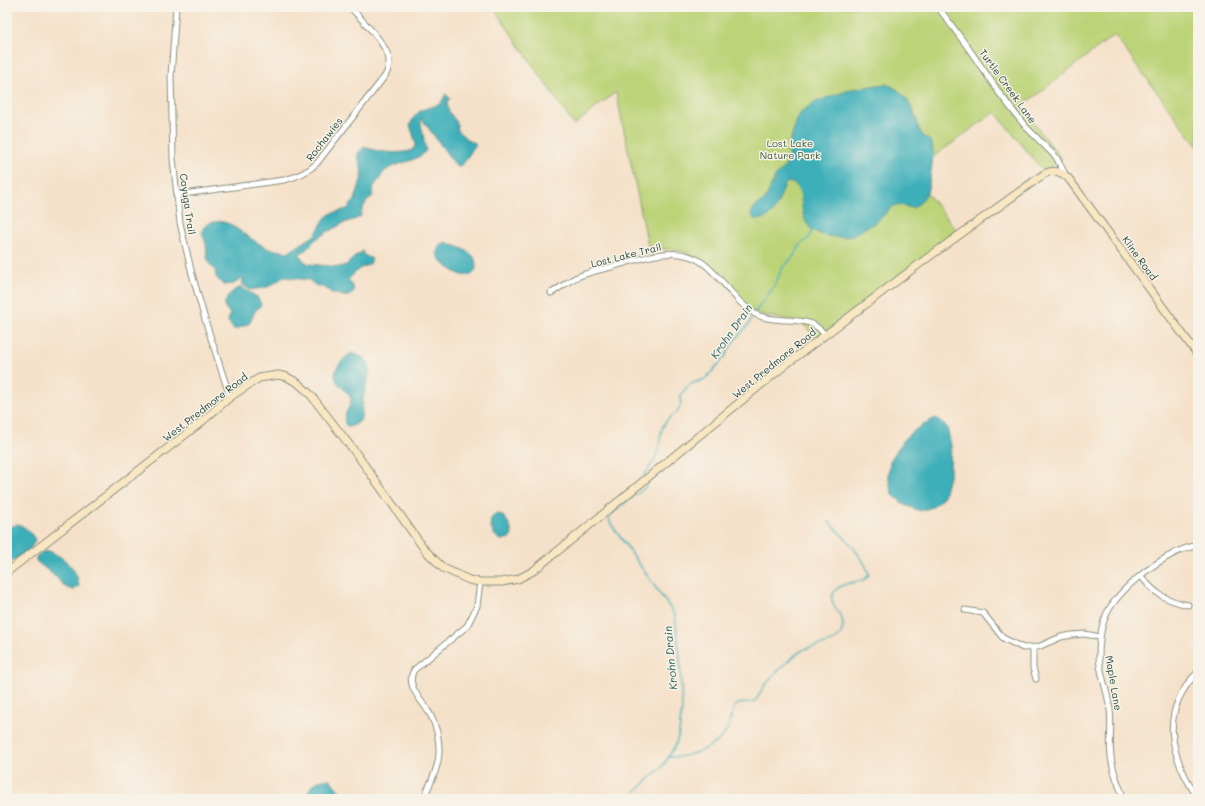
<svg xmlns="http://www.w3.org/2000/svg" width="1205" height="806" viewBox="0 0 1205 806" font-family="Mali,sans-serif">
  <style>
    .green { fill: #bcd377; stroke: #6e8856 }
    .water { fill: #3eafb9; stroke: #2e7676 }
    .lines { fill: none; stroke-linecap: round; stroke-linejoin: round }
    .stream { stroke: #3eafb9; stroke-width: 1.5 }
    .street-casing { stroke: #8a8f7e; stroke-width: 7 }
    .secondary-casing { stroke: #8a8f7e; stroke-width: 9 }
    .street { stroke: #fff; stroke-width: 5 }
    .secondary { stroke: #f9e7c3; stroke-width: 7 }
    .labels { text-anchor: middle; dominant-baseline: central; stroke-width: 3; stroke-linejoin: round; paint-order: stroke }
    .street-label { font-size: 10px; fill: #1f3d34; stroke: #f7f3e8 }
    .park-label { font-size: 10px; fill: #3e5b41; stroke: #f7f3e8 }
    .water-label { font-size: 11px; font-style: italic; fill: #285f5c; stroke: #f7f3e8 }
  </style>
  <rect width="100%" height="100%" fill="#f7f3e8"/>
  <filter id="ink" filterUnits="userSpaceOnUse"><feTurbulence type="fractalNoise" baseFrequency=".025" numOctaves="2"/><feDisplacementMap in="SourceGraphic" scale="8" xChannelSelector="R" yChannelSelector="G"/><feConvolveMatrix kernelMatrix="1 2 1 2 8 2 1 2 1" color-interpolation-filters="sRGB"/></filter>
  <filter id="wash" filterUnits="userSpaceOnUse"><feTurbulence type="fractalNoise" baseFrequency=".012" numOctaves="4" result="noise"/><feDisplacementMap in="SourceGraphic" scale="16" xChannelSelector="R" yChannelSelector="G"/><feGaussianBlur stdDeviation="0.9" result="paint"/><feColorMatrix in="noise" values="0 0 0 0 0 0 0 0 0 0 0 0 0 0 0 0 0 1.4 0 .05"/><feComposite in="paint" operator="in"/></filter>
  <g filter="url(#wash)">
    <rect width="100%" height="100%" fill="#f5e1c9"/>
    <path class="green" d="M493 7H1198V147L1114 35 1021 107 1062 159 1044 172 995 112 933 157 927 193 958 232 816 339C812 334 807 326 801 324 786 317 766 319 751 310 745 306 739 298 734 292 707 265 691 244 649 250L616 92 574 125Z"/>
    <g class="water">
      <path d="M884 84C902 87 911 104 917 121 918 124 918 129 921 133 925 139 932 139 933 149 934 154 929 188 927 192 925 198 918 206 912 208 905 207 901 203 894 206 888 209 884 216 879 220 876 223 872 224 868 226 864 229 859 232 855 234 843 239 827 238 816 232 792 219 811 188 789 182L785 184C779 199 775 223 754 219L751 214C754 207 757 203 764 202L775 177 787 164 788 160 789 144 797 119 802 111 815 102 852 89Z"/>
      <path d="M446 94 450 99 447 101 448 110 457 123 458 131 469 141 474 142 476 144 463 164 458 167 456 166 421 118V124L426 150C420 162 395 162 384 172 382 174 381 177 379 180 375 184 373 187 372 193L373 196C367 200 361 209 361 216 356 220 352 220 347 222 341 224 318 237 314 241 309 246 308 250 300 253V255L303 260 309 264 339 267 346 265 357 255 363 251 364 255 372 259 370 264 359 269 348 280 353 286 354 291 349 296H344L332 293 325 288 315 285 309 280 284 277 268 287 250 290 242 284 243 279 241 278 234 284 223 285 216 277 215 270 210 265 207 257 206 244 202 233 203 228 210 223 220 221 230 224 253 240 269 249 289 252 315 235 325 218 330 214 347 209 355 200 362 176 361 167 358 158V153L364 147C379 152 398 155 413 150L416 144 410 125C418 107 424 110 440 104Z"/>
      <path d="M446 242C454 246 468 249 474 257 475 259 476 263 476 266 475 288 441 267 437 254L440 246Z"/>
      <path d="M241 287 257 297 261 304 259 308 255 311 250 323 237 329H233L228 321 230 314 224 306C227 296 231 291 241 287Z"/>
      <path d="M352 353C381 361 366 378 363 399 361 405 363 415 360 421 358 424 353 426 349 427L345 424C343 411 351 408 351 400 350 389 329 385 337 368 341 361 345 357 352 353Z"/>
      <path d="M936 418 947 427 951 445 950 473 944 496 933 507 920 511 905 505 892 494 888 475 890 461 904 439 923 424Z"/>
      <path d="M496 514C506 513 511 527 512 535L510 538 501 540C492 536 485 520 496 514Z"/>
      <path d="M18 524C27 528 31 532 35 540L31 548 7 565V528Z"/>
      <path d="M49 551C65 558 77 568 79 586L74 590 67 588 62 584 57 578 36 561V557L42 552Z"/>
      <path d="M330 779 341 793 340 799H307C308 785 316 780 330 779Z"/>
    </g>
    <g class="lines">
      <g class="stream">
        <path d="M642 478 654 461 659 447 662 428 667 420 677 412 681 404V395L687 387 693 383 705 379 725 357 733 342 749 324 752 317 774 286 783 267 793 257 802 243 809 238 813 230"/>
        <path d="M669 757C687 758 718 748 727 730 731 721 731 711 737 704 743 702 750 705 755 701 759 697 761 690 765 685 775 674 787 660 801 651 814 643 833 648 841 633 851 613 820 605 837 589 847 579 865 585 869 574 863 555 843 536 829 522"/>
        <path d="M628 799 661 768 666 761 676 744 679 733 682 709 680 658 675 615 611 524 609 519 611 514 647 486"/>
      </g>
    </g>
  </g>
  <g filter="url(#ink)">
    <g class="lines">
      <g class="street-casing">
        <g id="street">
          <path d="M176 7 171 76 173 159 180 223 192 274 206 323 230 397"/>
          <path d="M938 7 969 49 1000 94 1025 126 1056 157 1065 174"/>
          <path d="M176 195 284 180C297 177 307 173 317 163L385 76C388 71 389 66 389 61 389 46 360 18 350 7"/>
          <path d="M551 293C560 288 568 281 577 277 589 272 603 269 615 266 643 258 677 244 703 263 722 277 735 302 755 314 774 324 803 316 817 327 820 329 823 333 826 335"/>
          <path d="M1141 576C1155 594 1165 600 1188 605"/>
          <path d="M965 610 983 613 1003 638 1023 648 1038 647 1061 637 1072 635 1085 634 1100 637"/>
          <path d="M1033 648V668L1036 679"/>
          <path d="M1198 672C1158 712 1170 756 1198 798"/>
          <path d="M423 799C430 784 440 766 439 749 439 738 436 726 431 716 424 702 404 686 414 670L467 626 477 606 480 582"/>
          <path d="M1124 799C1119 785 1112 771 1111 756 1109 741 1112 725 1110 710 1108 692 1100 675 1099 657 1099 644 1100 630 1105 618 1114 593 1152 564 1175 553 1182 549 1190 547 1198 545"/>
        </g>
      </g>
      <g class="secondary-casing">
        <path id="secondary" d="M7 572 199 424 230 397 259 378 278 375 287 377 298 383 310 394 358 456 425 550 443 568 469 580 480 582H502L518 579 533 571 580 533 784 366 926 259 1044 174C1054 169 1061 171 1069 179L1198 355"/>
      </g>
      <use href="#street" class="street"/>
      <use href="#secondary" class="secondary"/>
    </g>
  </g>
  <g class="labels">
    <g class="street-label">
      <text transform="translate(1008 86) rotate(54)">Turtle Creek Lane</text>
      <text transform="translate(324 139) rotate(-52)">Rochawies</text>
      <text transform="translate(188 204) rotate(82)">Cayuga Trail</text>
      <text transform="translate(626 255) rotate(-14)">Lost Lake Trail</text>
      <text transform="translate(1140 258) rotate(54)">Kline Road</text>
      <text transform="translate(774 363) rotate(-39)">West Predmore Road</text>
      <text transform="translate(205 407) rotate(-38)">West Predmore Road</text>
      <text transform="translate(1114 683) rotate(80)">Maple Lane</text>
    </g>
    <g class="park-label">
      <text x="790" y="143">Lost Lake<tspan x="790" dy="12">Nature Park</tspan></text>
    </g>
    <g class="water-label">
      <text transform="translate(731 331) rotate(-55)">Krohn Drain</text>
      <text transform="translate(670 658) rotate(-95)">Krohn Drain</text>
    </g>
  </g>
  <rect width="1205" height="806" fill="none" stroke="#f7f3e8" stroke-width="24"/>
</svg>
